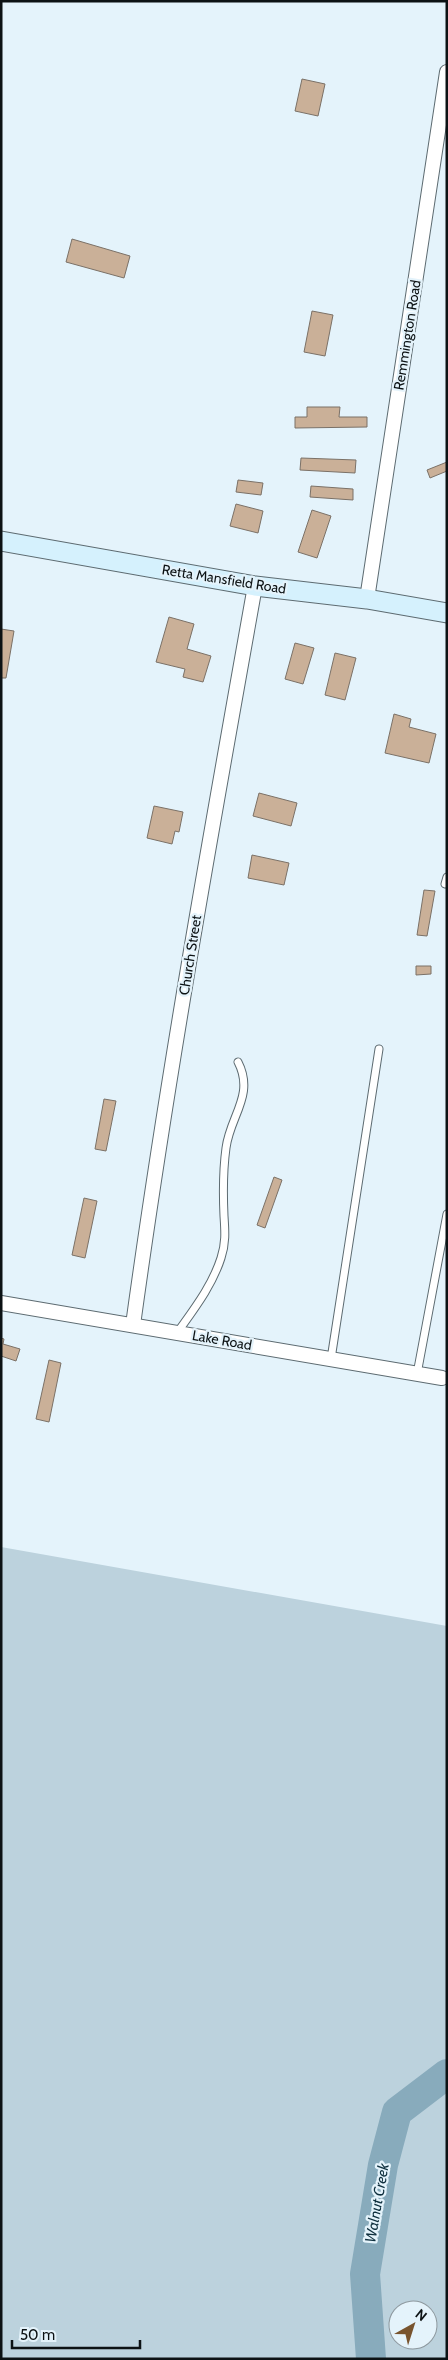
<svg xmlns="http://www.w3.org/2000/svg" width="448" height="2360" viewBox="0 0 448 2360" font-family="Cabin,sans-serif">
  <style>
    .green { fill: #bcd2dd; fill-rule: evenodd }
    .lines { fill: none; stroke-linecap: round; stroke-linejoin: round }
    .river { stroke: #88abbc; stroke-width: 30 }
    .building { fill: #cab098; stroke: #7b7167 }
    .lane-casing { stroke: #5d6b71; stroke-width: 9 }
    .street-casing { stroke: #5d6b71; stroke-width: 16 }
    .secondary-casing { stroke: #5d6b71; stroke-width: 21 }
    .lane { stroke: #fff; stroke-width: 7 }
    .street { stroke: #fff; stroke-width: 14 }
    .secondary { stroke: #d5f1fd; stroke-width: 19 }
    .labels { text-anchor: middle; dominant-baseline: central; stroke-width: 4.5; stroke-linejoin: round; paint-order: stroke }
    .street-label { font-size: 14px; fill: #0c1214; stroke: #e4f3fb }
    .water-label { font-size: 15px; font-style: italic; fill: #0f303e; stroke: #e4f3fb }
  </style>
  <rect width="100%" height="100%" fill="#e4f3fb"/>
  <path class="green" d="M1 1547 447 1626V2359H1ZM398 2310H428V2340H398Z"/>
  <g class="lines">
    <path class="river" d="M371 2359 365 2274 383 2165 397 2112 447 2074"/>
  </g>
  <g class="building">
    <path d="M302 79 325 84 318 116 295 111Z"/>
    <path d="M72 239 130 256 124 278 66 262Z"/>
    <path d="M312 311 333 315 325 356 304 352Z"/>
    <path d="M307 407H340L339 417H367V427L295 428V417H307Z"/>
    <path d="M301 458 356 460 355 473 300 470Z"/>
    <path d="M447 462V471L430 478 427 470Z"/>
    <path d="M238 480 263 483 261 495 236 492Z"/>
    <path d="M311 486 353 489V500L310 497Z"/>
    <path d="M236 504 263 511 258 533 230 526Z"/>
    <path d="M312 510 331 516 317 558 298 552Z"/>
    <path d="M169 617 194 624 187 649 211 656 203 682 183 677 185 669 156 662Z"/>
    <path d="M1 629 14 631 6 678H1Z"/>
    <path d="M295 643 314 648 303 684 285 679Z"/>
    <path d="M335 653 356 658 345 700 325 695Z"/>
    <path d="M394 714 411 719 409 727 436 734 429 763 385 753Z"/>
    <path d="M259 793 297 803 291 826 253 816Z"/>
    <path d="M154 806 183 812 179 832 175 831 172 844 147 838Z"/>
    <path d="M252 855 289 863 284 885 248 878Z"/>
    <path d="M424 890 435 891 427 936 417 935Z"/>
    <path d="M416 966H431V974L416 975Z"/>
    <path d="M104 1099 116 1101 106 1151 95 1149Z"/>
    <path d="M274 1177 282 1180 265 1228 257 1225Z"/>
    <path d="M84 1198 97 1201 85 1258 72 1255Z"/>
    <path d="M1 1338 4 1339 3 1344 20 1349 16 1361 1 1356Z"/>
    <path d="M49 1360 61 1363 49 1422 36 1419Z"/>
  </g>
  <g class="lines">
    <g class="lane-casing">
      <g id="lane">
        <path d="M445 884 447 877"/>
        <path d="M177 1333C194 1309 212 1286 221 1258 226 1243 225 1231 224 1216 223 1194 223 1170 226 1148 230 1116 255 1095 238 1062"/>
        <path d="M331 1359 379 1049"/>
        <path d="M417 1374 447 1214"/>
      </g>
    </g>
    <g class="street-casing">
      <g id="street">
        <path d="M367 599 447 72"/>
        <path d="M1 1303 442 1378"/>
        <path d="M133 1325C167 1078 211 832 255 586"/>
      </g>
    </g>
    <g class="secondary-casing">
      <path id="secondary" d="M1 541 255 586 367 599 447 613"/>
    </g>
    <use href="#lane" class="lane"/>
    <use href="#street" class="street"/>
    <use href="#secondary" class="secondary"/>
  </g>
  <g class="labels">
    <g class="street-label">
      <text transform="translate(407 335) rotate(-81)">Remmington Road</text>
      <text transform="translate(224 579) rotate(9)">Retta Mansfield Road</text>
      <text transform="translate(190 955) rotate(-81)">Church Street</text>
      <text transform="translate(222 1340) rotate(10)">Lake Road</text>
    </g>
    <g class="water-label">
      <text transform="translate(377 2203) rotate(-80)">Walnut Creek</text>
    </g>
  </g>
  <rect width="448" height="2360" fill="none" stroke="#0c1214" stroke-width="5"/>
  <g transform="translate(413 2325) rotate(39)"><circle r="24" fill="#e4f3fb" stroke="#8e999f"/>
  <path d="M0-4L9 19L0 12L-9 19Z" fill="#78542e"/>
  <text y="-8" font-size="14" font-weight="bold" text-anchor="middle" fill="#0c1214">N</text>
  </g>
  <path d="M12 2340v8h128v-8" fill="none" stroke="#0c1214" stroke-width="2.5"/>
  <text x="20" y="2340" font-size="15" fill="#0c1214" stroke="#e4f3fb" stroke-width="4" paint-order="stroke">50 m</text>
</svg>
